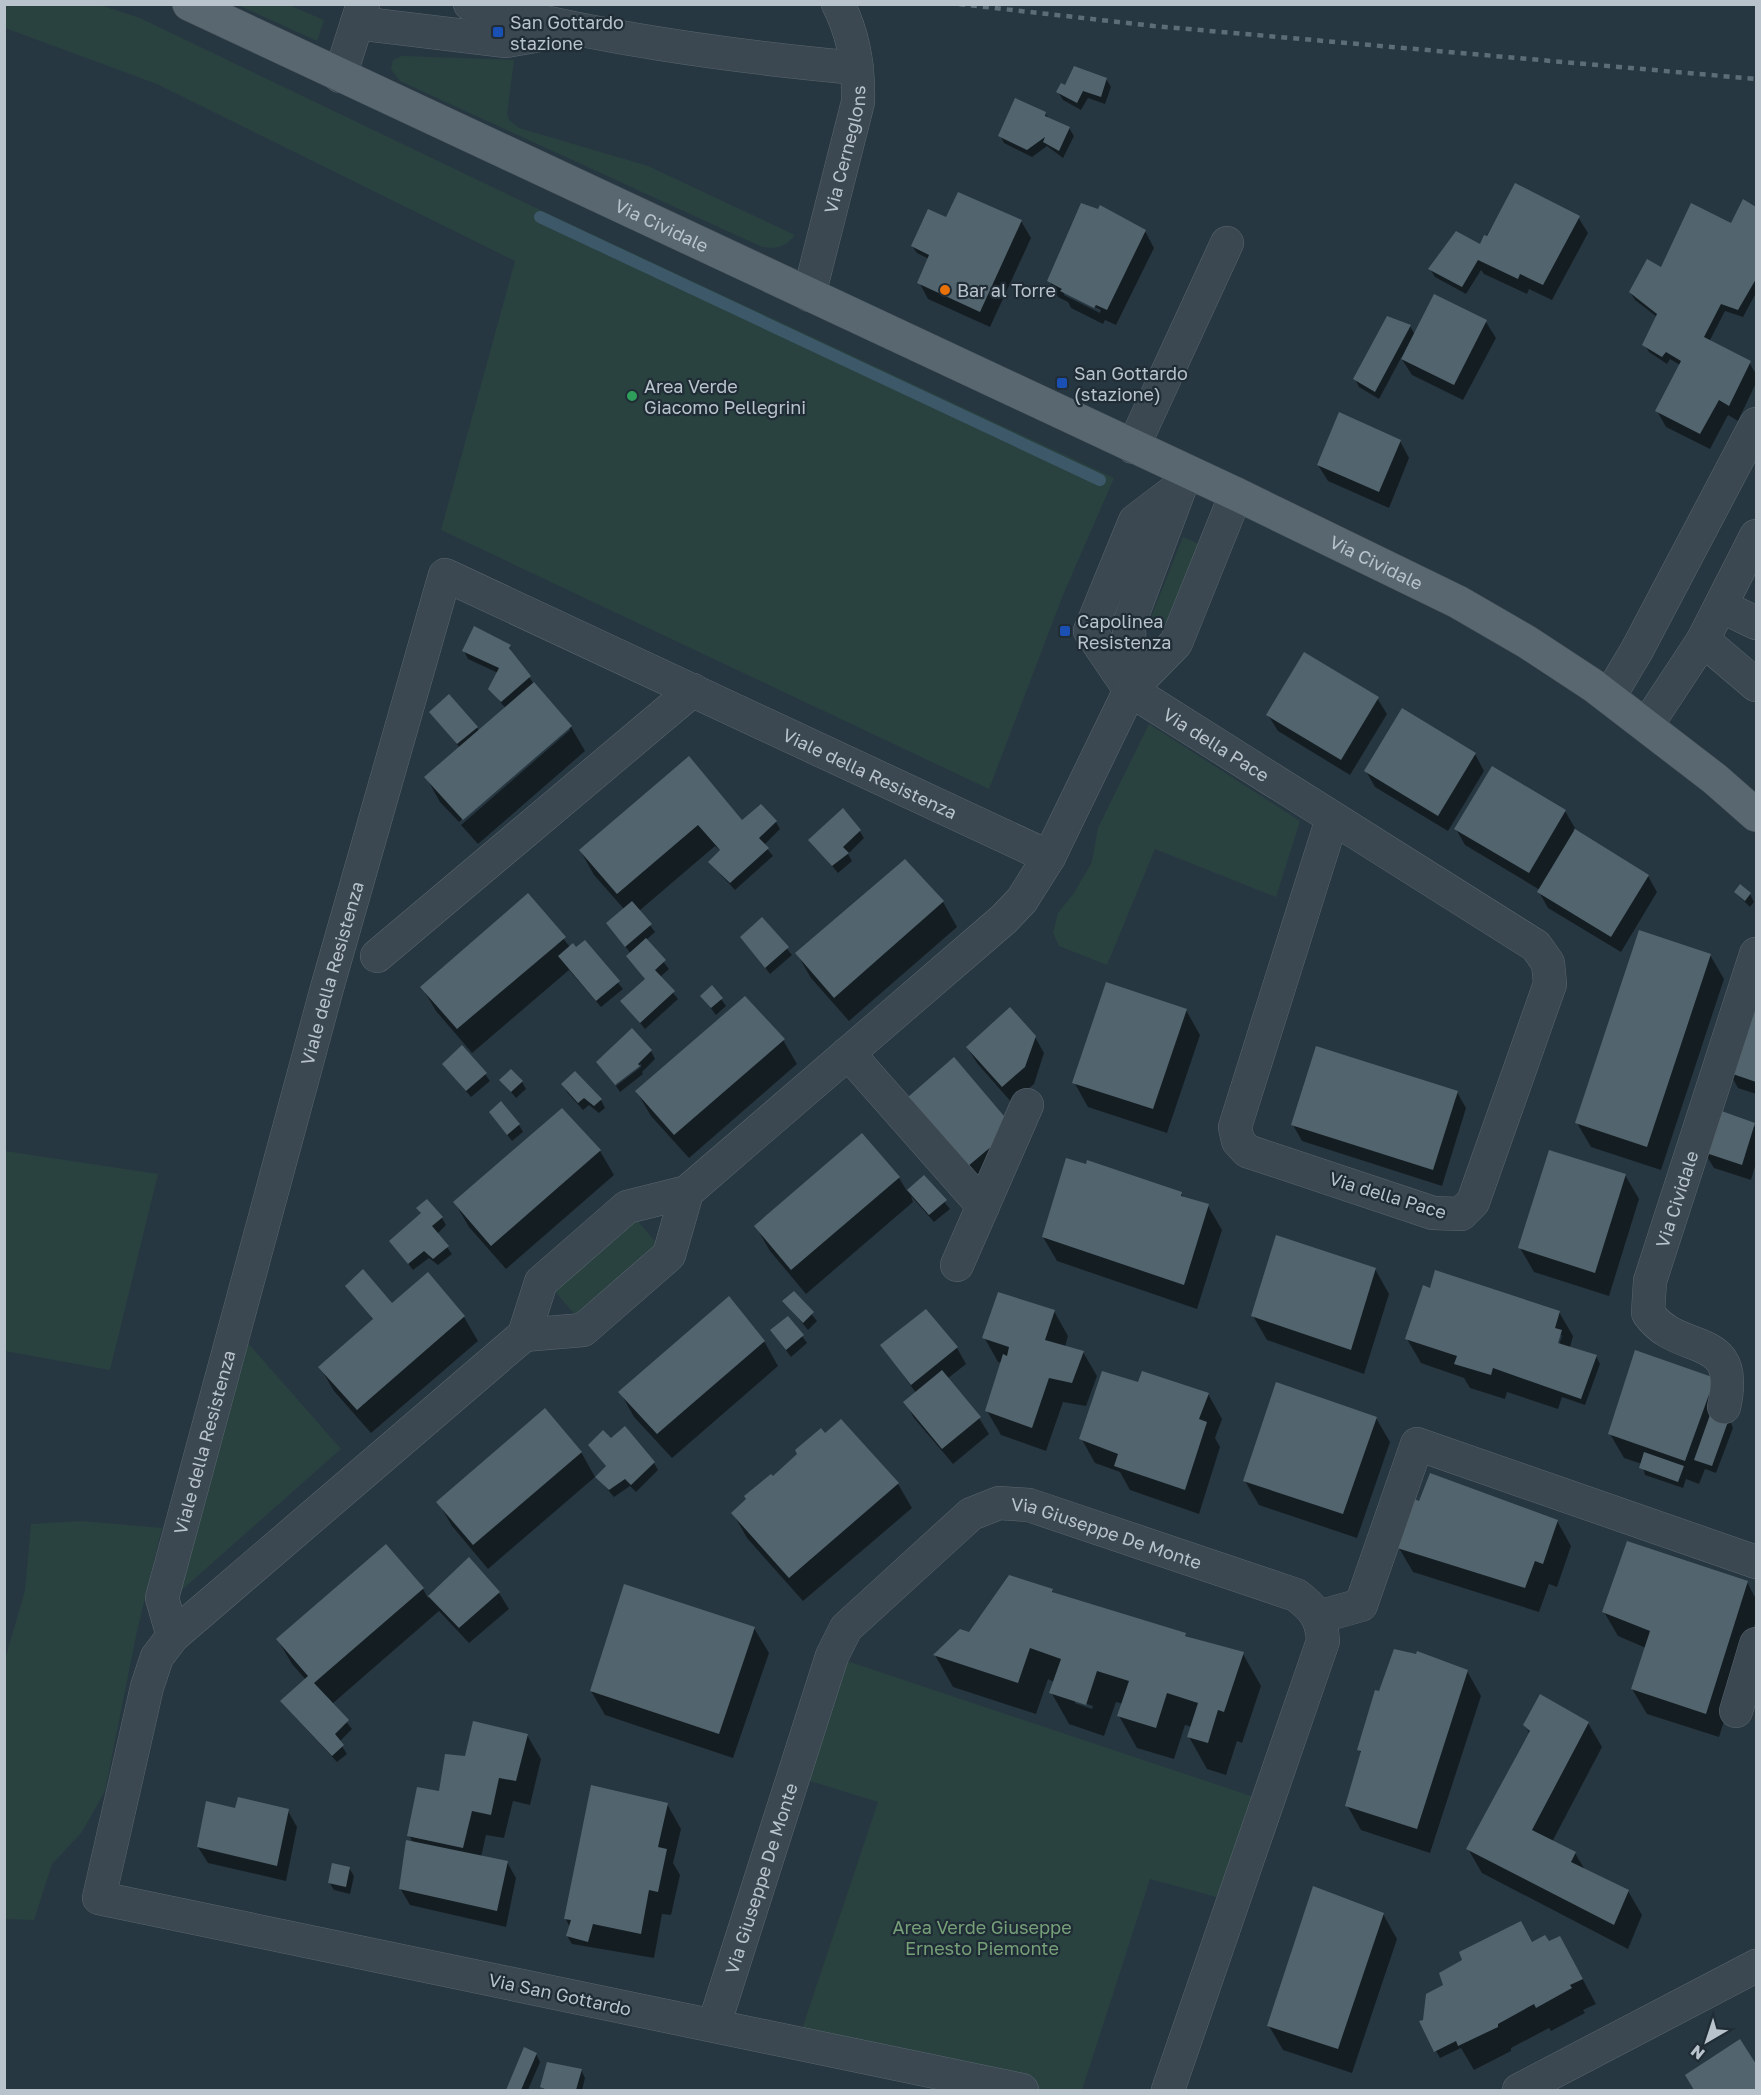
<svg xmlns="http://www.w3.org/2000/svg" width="1761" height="2095" viewBox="0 0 1761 2095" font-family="'Golos Text',sans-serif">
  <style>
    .green { fill: #294240 }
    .shadow { fill: #0007; fill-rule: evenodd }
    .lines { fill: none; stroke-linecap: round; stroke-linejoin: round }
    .stream { stroke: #3d5869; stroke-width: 12 }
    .building { fill: #52646e }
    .minor-casing { stroke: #59666e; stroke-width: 34 }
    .major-casing { stroke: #48545d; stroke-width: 34 }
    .minor { stroke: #3b4851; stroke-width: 33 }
    .major { stroke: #596770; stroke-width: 33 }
    .rail { stroke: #5d6d77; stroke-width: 4.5; stroke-dasharray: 6 6; stroke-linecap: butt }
    .transit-dot { fill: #1a4fb4; stroke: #202d36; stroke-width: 2 }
    .food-dot { fill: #e8710a; stroke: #202d36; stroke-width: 2 }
    .leisure-dot { fill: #2e9e5b; stroke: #202d36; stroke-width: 2 }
    .labels { text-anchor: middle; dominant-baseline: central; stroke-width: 4.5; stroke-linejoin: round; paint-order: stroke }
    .poi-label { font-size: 18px; fill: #b8c3cb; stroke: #202d36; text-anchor: start }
    .street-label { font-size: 18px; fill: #b8c3cb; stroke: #202d36 }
    .park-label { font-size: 18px; fill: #76a078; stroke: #202d36 }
  </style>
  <rect width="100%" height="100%" fill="#273741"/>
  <g class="green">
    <path d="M4 5H100L140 18 534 207 1114 478 1063 595 989 789 441 530 515 261 157 84 5 28Z"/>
    <path d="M238 5H289L324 20 317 41Z"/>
    <path d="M402 56 514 60 507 114 509 120 519 128 648 166 795 235C785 247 778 249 762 247L400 81 391 69 393 60Z"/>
    <path d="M1183 537 1199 544 1167 624 1151 617Z"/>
    <path d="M1149 724 1300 821 1276 897 1155 849 1107 965 1059 946 1053 933 1058 913 1074 893 1092 862 1098 828Z"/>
    <path d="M5 1151 158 1174 110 1370 5 1351Z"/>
    <path d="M635 1218 660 1247 577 1317 552 1288Z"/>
    <path d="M247 1342 341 1449 176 1595Z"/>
    <path d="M81 1521 162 1528 137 1631 105 1791 82 1832 52 1864 34 1920 5 1919V1659L25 1591 31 1524Z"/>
    <path d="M832 1656 1269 1802 1235 1902 1150 1879 1082 2090H1022L797 2044 878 1802 794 1776Z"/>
  </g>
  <g class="shadow">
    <path d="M1106 79 1111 87 1105 104 1088 98 1081 110 1063 100 1058 92 1065 87Z"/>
    <path d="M1045 113 1049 119 1069 128 1074 136 1063 158 1047 146 1032 157 1004 143 1000 135Z"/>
    <path d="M1516 185 1578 217 1588 233 1552 300 1529 289 1527 294 1484 274 1481 270 1466 294 1435 277 1430 269 1480 247Z"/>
    <path d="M1743 201 1756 208V293L1743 317 1725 311 1709 342 1749 362 1756 374V383L1738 421 1728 415 1710 449 1666 427 1657 411 1680 365 1670 359 1667 364 1649 352 1644 344 1657 317 1635 300 1630 292 1661 269 1731 225Z"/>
    <path d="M945 218 1021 221 1031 238 990 327 928 299 919 282 929 259 917 253 912 246Z"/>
    <path d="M1145 231 1154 248 1116 325 1105 320 1103 324 1071 308 1068 302 1058 297 1049 280ZM1064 291 1101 310 1100 313 1064 295Z"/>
    <path d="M1435 296 1486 322 1496 338 1463 400 1412 375 1401 358 1379 399 1359 387 1355 379 1410 326 1415 335Z"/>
    <path d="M1400 441 1409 458 1389 508 1328 481 1318 465Z"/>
    <path d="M509 646 513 655 534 684 571 727 585 751 478 844 461 825 570 730V726L459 822 440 802 426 777 460 748 431 712 477 727 479 732 506 709 490 689 498 673 468 659 464 651Z"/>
    <path d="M1377 698 1387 714 1350 775 1278 731 1268 715Z"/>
    <path d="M1475 754 1484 771 1448 831 1375 787 1366 771Z"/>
    <path d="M688 758 742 822H776L780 829 764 845 773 856 735 890 709 862 721 851 715 846 639 911 655 932 646 940 669 969 660 977 678 999 645 1029 622 1001 646 980 631 954 608 923 624 909 594 875 580 850Z"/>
    <path d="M1493 768 1565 811 1575 828 1573 830 1648 876 1657 892 1621 952 1548 908 1539 892 1540 890 1465 845 1456 829Z"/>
    <path d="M859 830 864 838 848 854 852 861 838 873 810 840Z"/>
    <path d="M905 861 943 902 957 927 849 1021 811 978 797 954Z"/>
    <path d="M1735 892 1750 894 1754 902 1750 907Z"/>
    <path d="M528 895 570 947 576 949 585 942 623 989 601 1007 569 970 472 1053 436 1011 422 987Z"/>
    <path d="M762 919 792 955 770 974 742 937Z"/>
    <path d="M1710 955 1724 979 1661 1170 1591 1147 1577 1123Z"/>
    <path d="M702 996 721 999 726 1006 716 1015Z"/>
    <path d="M1750 1007 1756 1009V1094L1738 1088 1729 1072Z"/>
    <path d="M1186 1010 1200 1035 1167 1133 1088 1107 1074 1082Z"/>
    <path d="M1035 1037 1044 1053 1034 1084 1012 1103 977 1063 967 1047Z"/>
    <path d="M783 1040 797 1064 689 1158 651 1116 637 1092Z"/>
    <path d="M651 1051 655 1059 642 1072 643 1074 620 1092 616 1086 641 1067V1064L614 1084 597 1063Z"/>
    <path d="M444 1065 485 1074 490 1081 471 1097Z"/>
    <path d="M575 1074 601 1100 605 1108 599 1113 589 1105 583 1110 567 1092 563 1085Z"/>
    <path d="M501 1080 522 1082 526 1089 516 1098Z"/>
    <path d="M1457 1092 1466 1108 1442 1186 1302 1141 1293 1125Z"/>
    <path d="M919 1113 1008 1123 978 1182Z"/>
    <path d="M495 1119 519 1125 523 1132 512 1141Z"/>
    <path d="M1754 1125 1756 1130V1163L1751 1180 1714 1168 1704 1152Z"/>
    <path d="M600 1151 614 1175 506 1269 469 1227 455 1203Z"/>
    <path d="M1087 1166 1181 1193 1184 1199 1208 1206 1222 1230 1197 1309 1057 1261 1043 1237Z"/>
    <path d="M1625 1175 1639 1199 1609 1296 1534 1272 1520 1248Z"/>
    <path d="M924 1177 950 1209 934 1222 911 1196 913 1202 806 1294 770 1251 756 1227 899 1178 907 1191Z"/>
    <path d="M418 1209 442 1218 446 1225 437 1234 452 1254 438 1265 429 1258 413 1270 391 1241 422 1214Z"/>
    <path d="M1375 1269 1389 1294 1364 1374 1267 1340 1253 1316Z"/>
    <path d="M347 1286 392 1305 464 1317 478 1341 371 1433 334 1391 320 1367 374 1321Z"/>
    <path d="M794 1293 817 1321 808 1330 784 1301Z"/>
    <path d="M1054 1311 1068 1336 1065 1347 1083 1352 1097 1376 1086 1406 1063 1402 1046 1451 1001 1435 987 1411 1002 1363 998 1362 984 1337Z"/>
    <path d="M1559 1312 1573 1336 1570 1347 1596 1356 1600 1364 1585 1405 1562 1397 1558 1409 1507 1392 1505 1399 1470 1388 1464 1378 1421 1363 1407 1339ZM1560 1333 1562 1336 1557 1351 1554 1350Z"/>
    <path d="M802 1336 807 1343 791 1357 777 1338Z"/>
    <path d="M764 1341 778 1366 672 1458 634 1417 620 1392Z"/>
    <path d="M882 1345 957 1348 966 1364 947 1379 979 1418 989 1434 953 1464 914 1418 905 1402 916 1393Z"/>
    <path d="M1714 1379 1733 1428 1716 1473 1705 1469 1699 1484 1686 1479 1683 1488 1645 1475 1642 1464 1624 1458 1610 1434Z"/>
    <path d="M1139 1384 1208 1394 1222 1419 1215 1438 1220 1447 1199 1514 1130 1490 1120 1472 1095 1463 1081 1438Z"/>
    <path d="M1376 1418 1390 1442 1357 1538 1259 1505 1245 1481Z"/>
    <path d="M840 1421 898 1484 912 1508 803 1601 747 1538 733 1513Z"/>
    <path d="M611 1440 654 1463 658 1470 636 1492 630 1486 614 1497 597 1477 607 1467 595 1453Z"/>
    <path d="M581 1452 595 1477 488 1569 452 1526 438 1502Z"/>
    <path d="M1557 1521 1571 1546 1557 1587 1549 1584 1539 1612 1413 1572 1399 1548Z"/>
    <path d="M468 1559 499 1593 509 1609 469 1643 439 1611 332 1704 352 1729 339 1742 347 1754 337 1762 281 1702 306 1680 292 1664 278 1640 423 1589 428 1598Z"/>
    <path d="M1747 1582 1756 1599V1620L1719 1737 1647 1714 1632 1689 1646 1648 1618 1636 1604 1612Z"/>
    <path d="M1052 1590 1054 1594 1243 1654 1261 1686 1242 1743 1237 1741 1226 1775 1207 1769 1189 1737 1192 1727 1185 1725 1174 1759 1137 1748 1119 1716 1123 1704 1116 1702 1104 1736 1069 1724 1051 1692 1054 1682 1048 1679 1036 1714 953 1687 935 1655 969 1633ZM1075 1700 1093 1706 1092 1709 1075 1703Z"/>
    <path d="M754 1628 769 1653 733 1758 605 1715 591 1691Z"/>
    <path d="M1467 1671 1481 1696 1430 1853 1361 1830 1347 1805 1362 1755 1359 1749Z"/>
    <path d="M1588 1723 1602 1747 1552 1842 1575 1853 1585 1870 1628 1891 1642 1915 1628 1949 1482 1873 1468 1849 1530 1734 1525 1725Z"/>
    <path d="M527 1735 541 1759 530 1805 513 1801 504 1838 486 1835 481 1857 507 1862 516 1878 506 1927 410 1905 400 1888 413 1843 409 1835 466 1758Z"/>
    <path d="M667 1804 681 1829 673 1863 680 1875 671 1915 662 1914 654 1958 572 1944 567 1936 570 1927 565 1918Z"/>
    <path d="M237 1810 288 1811 297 1827 286 1881 208 1863 198 1847Z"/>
    <path d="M349 1868 354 1876 350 1894 334 1890 329 1882Z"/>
    <path d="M1383 1914 1397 1939 1352 2073 1283 2050 1269 2026Z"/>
    <path d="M1548 1943 1574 1963 1596 2004 1583 2010 1585 2013 1551 2031 1549 2028 1511 2048V2051L1474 2070 1461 2048 1440 2058 1436 2051Z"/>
    <path d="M1739 2041 1756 2067V2090H1695L1687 2075Z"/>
    <path d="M524 2049 536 2054 540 2062 528 2090H508Z"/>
    <path d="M581 2070 585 2078 582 2090H544L542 2087Z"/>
  </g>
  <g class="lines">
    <path class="stream" d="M540 217 1100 480"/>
  </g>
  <g class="building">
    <path d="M1074 66 1107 78 1101 97 1083 91 1077 103 1056 92 1061 83 1065 85Z"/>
    <path d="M1015 98 1046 112 1045 116 1070 127 1059 151 1043 142 1045 137 1027 150 998 136Z"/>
    <path d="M1515 183 1580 216 1543 285 1520 274 1518 279 1478 260 1462 287 1428 269 1456 231 1480 244 1484 235 1487 236Z"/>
    <path d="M958 192 1022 220 980 312 917 283 929 255 911 246 928 209 946 217Z"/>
    <path d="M1743 199 1756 207V279L1738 310 1721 304 1704 337 1751 361 1729 406 1719 400 1700 434 1655 411 1681 361 1666 352 1662 357 1642 345 1657 314 1629 292 1647 259 1661 267 1691 203 1731 223Z"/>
    <path d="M1081 203 1098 209 1100 205 1146 230 1107 310 1096 305 1094 308 1060 291 1062 289 1047 281Z"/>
    <path d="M1434 294 1487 320 1454 385 1401 359Z"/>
    <path d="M1387 316 1411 325 1375 392 1353 379Z"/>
    <path d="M1339 412 1401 440 1379 492 1317 465Z"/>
    <path d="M474 626 511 645 509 648 531 676 501 702 488 689 499 668 462 651Z"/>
    <path d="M1304 652 1379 697 1341 760 1266 715Z"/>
    <path d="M534 682 572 726 463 820 424 777Z"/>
    <path d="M449 694 478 727 457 744 429 712Z"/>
    <path d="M1402 708 1476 753 1438 816 1364 771Z"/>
    <path d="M689 756 742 820 761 804 777 821 759 838 769 848 730 883 708 862 720 850 698 825 617 894 579 850Z"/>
    <path d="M1492 766 1566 810 1529 873 1454 829Z"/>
    <path d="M843 808 861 830 843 847 849 853 832 866 808 840Z"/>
    <path d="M1575 829 1649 875 1611 937 1537 892Z"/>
    <path d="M905 859 944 901 834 998 795 953Z"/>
    <path d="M1740 884 1751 893 1745 901 1734 892Z"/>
    <path d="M528 893 566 937 457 1029 420 987Z"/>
    <path d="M632 901 652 924 625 947 606 923Z"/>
    <path d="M762 917 789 947 765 968 740 937Z"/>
    <path d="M1639 930 1711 954 1647 1147 1575 1123Z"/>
    <path d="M646 938 666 960 655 970 675 991 640 1023 620 1001 645 979 626 956Z"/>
    <path d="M585 940 620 981 596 1001 558 956 573 943 576 947Z"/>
    <path d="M1106 982 1187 1009 1153 1109 1072 1083Z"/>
    <path d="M712 985 723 998 711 1008 700 996Z"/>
    <path d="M745 996 785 1039 674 1135 635 1091Z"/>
    <path d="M1749 1005 1756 1007V1082L1727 1072Z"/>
    <path d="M1010 1007 1036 1036 1025 1067 1002 1087 966 1047Z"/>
    <path d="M632 1028 652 1050 638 1064 640 1066 615 1085 596 1062Z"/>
    <path d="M462 1045 487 1073 466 1091 442 1064Z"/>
    <path d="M1316 1046 1458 1091 1433 1170 1291 1125Z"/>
    <path d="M954 1057 1009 1122 1005 1135 967 1167 908 1097Z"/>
    <path d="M511 1069 523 1081 511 1092 499 1080Z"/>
    <path d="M575 1071 602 1099 594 1106 584 1098 578 1103 561 1084Z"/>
    <path d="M501 1101 520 1124 507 1135 489 1112Z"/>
    <path d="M562 1108 601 1150 491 1246 453 1202Z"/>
    <path d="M1716 1109 1755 1123 1742 1165 1703 1152Z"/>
    <path d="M862 1133 900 1177 791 1270 754 1226Z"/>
    <path d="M1549 1150 1626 1174 1595 1273 1518 1248Z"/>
    <path d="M1066 1158 1086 1164 1087 1160 1182 1192 1181 1196 1209 1204 1184 1285 1042 1237Z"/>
    <path d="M924 1175 947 1200 929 1215 907 1190Z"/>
    <path d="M427 1199 443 1217 432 1226 449 1246 433 1259 424 1251 408 1264 389 1241 421 1213 416 1208Z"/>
    <path d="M1276 1235 1376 1268 1351 1350 1251 1316Z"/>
    <path d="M363 1269 392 1303 428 1272 465 1316 357 1410 318 1367 373 1319 345 1286Z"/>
    <path d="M1435 1270 1560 1311 1555 1328 1562 1330 1558 1343 1597 1355 1581 1399 1493 1368 1491 1375 1454 1364 1457 1356 1405 1339 1423 1285 1430 1288Z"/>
    <path d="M794 1291 814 1312 803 1323 782 1301Z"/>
    <path d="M998 1292 1055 1310 1045 1340 1084 1351 1072 1383 1049 1378 1032 1428 985 1411 1003 1354 1007 1356 1009 1347 982 1338Z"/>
    <path d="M729 1296 765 1341 657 1434 618 1392Z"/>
    <path d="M926 1309 958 1347 911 1385 880 1345Z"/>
    <path d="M788 1316 804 1335 786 1350 770 1330Z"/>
    <path d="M1635 1350 1715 1378 1685 1461 1608 1434Z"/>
    <path d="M942 1370 981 1417 942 1449 903 1402Z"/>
    <path d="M1102 1371 1138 1382 1142 1371 1209 1393 1199 1419 1207 1422 1185 1490 1114 1466 1118 1454 1079 1439Z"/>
    <path d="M1276 1382 1377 1417 1343 1514 1243 1481Z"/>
    <path d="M545 1408 582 1452 473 1545 436 1502Z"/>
    <path d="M1711 1412 1729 1419 1712 1466 1694 1460Z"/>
    <path d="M841 1419 899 1483 789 1578 731 1513 746 1499 744 1496 771 1474 773 1476 797 1454 795 1450 821 1428 825 1433Z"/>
    <path d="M625 1426 655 1462 631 1485 625 1479 609 1490 595 1477 606 1466 588 1445 603 1430 611 1438Z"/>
    <path d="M1644 1452 1684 1466 1678 1482 1639 1468Z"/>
    <path d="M1430 1473 1558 1520 1543 1564 1535 1561 1525 1588 1397 1548 1412 1498 1419 1501Z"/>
    <path d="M1627 1541 1748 1581 1706 1714 1631 1689 1650 1631 1602 1612Z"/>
    <path d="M386 1544 424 1588 314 1683 349 1720 335 1734 344 1745 332 1756 280 1701 308 1676 276 1639Z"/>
    <path d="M469 1557 500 1592 459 1628 428 1596Z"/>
    <path d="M1009 1575 1053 1589 1052 1592 1186 1633 1185 1636 1244 1652 1224 1712 1218 1710 1208 1743 1187 1737 1198 1703 1167 1693 1156 1728 1117 1716 1129 1681 1097 1671 1086 1705 1049 1693 1061 1659 1030 1648 1018 1683 933 1655 960 1629 969 1632Z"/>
    <path d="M624 1584 755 1627 719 1734 590 1691Z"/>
    <path d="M1394 1649 1416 1654 1417 1651 1468 1670 1417 1829 1345 1806 1361 1751 1357 1750 1375 1690 1379 1691Z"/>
    <path d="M1540 1694 1589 1722 1532 1830 1576 1852 1571 1862 1629 1890 1614 1925 1466 1849 1530 1731 1523 1725Z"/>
    <path d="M473 1721 528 1734 516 1781 499 1778 491 1815 472 1811 463 1848 407 1836 417 1787 439 1791 445 1754 465 1756Z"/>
    <path d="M591 1785 668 1803 658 1847 667 1849 658 1892 649 1890 641 1934 593 1924 588 1942 566 1936 571 1920 564 1919Z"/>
    <path d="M238 1797 289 1809 277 1866 197 1847 206 1801 235 1808Z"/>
    <path d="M406 1840 508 1861 497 1911 399 1889Z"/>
    <path d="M332 1863 350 1867 346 1887 328 1883Z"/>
    <path d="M1313 1886 1384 1913 1338 2049 1267 2026Z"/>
    <path d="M1521 1921 1532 1942 1545 1935 1549 1941 1560 1936 1583 1979 1570 1985 1572 1988 1536 2008 1534 2004 1498 2024V2027L1458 2046 1456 2041 1434 2052 1419 2021 1423 2020 1426 1994 1443 1985 1439 1973 1462 1960 1459 1952Z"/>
    <path d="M1740 2039 1756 2064V2090H1694L1685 2075Z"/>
    <path d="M524 2047 537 2053 521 2090H506Z"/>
    <path d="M547 2062 582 2069 576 2090H547L540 2087Z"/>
  </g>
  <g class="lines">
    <g class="minor-casing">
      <g id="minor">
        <path d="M470 4C596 38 727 56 857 68"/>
        <path d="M357 23 506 41 557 32"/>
        <path d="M340 76 363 4"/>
        <path id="s1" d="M809 295 858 102C859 68 854 35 838 4"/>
        <path d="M1133 447 1227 243"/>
        <path id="s2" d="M1181 486 1135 521 1090 631 1130 690 1536 946 1548 963 1550 984 1473 1202 1461 1214 1433 1213 1247 1151 1238 1141 1235 1127 1332 819"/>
        <path d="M1721 606 1756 623"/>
        <path d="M1703 640 1756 685"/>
        <path d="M1130 690 1129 624 1181 485"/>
        <path d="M1609 697 1637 650 1756 424"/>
        <path d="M1647 725 1703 640 1756 536"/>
        <path d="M377 956 693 690"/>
        <path d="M848 1053 983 1206"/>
        <path d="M957 1265 1027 1105"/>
        <path d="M524 1335 583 1330 669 1255 687 1192"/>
        <path id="s3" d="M1724 1407C1742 1328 1679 1358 1648 1313L1650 1281 1756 954"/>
        <path d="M1318 1617 1361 1605 1417 1444 1756 1562"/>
        <path id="s4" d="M173 1636 162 1598 327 988 445 575 1049 857"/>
        <path d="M1736 1711 1756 1644"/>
        <path id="s5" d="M714 2025 832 1656 846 1628 971 1514 999 1503 1029 1505 1296 1595C1314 1608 1322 1619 1323 1641L1168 2090"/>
        <path d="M1022 2090 99 1898 147 1687 157 1657 173 1636 524 1335 541 1282 627 1207 687 1192 1004 919 1022 900 1049 857 1130 690 1176 643 1236 494"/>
        <path d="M1519 2090 1756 1966"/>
      </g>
    </g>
    <g class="major-casing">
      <g id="major">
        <path id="s6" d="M189 4 1236 494 1458 602 1527 642 1594 686 1715 779 1756 815"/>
      </g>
    </g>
    <use href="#minor" class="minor"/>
    <use href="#major" class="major"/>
    <path class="rail" d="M959 4 1154 26 1756 79"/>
  </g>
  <g class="transit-dot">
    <rect x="492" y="26" width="12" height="12" rx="3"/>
    <rect x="1056" y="377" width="12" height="12" rx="3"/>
    <rect x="1059" y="625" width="12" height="12" rx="3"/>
  </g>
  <circle class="food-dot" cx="945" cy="290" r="6"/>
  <circle class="leisure-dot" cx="632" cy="396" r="6"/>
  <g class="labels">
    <g class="poi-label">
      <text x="510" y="22">San Gottardo<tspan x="510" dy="21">stazione</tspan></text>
      <text x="957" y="290">Bar al Torre</text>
      <text x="1074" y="373">San Gottardo<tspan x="1074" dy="21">(stazione)</tspan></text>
      <text x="644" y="386">Area Verde<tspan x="644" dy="21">Giacomo Pellegrini</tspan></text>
      <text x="1077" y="621">Capolinea<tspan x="1077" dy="21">Resistenza</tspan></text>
    </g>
    <g class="street-label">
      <text stroke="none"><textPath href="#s1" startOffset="150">Via Cerneglons</textPath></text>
      <text stroke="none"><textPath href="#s6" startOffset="522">Via Cividale</textPath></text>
      <text stroke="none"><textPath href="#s6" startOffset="1312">Via Cividale</textPath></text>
      <text stroke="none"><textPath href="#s2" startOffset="350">Via della Pace</textPath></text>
      <text stroke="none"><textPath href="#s4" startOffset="1570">Viale della Resistenza</textPath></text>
      <text stroke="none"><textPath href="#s4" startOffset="687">Viale della Resistenza</textPath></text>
      <text transform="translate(1388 1195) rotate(17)">Via della Pace</text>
      <text stroke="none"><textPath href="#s3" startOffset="255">Via Cividale</textPath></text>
      <text stroke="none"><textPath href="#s4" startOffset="201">Viale della Resistenza</textPath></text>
      <text stroke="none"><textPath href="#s5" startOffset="730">Via Giuseppe De Monte</textPath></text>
      <text stroke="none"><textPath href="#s5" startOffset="154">Via Giuseppe De Monte</textPath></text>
      <text transform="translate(560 1994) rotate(12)">Via San Gottardo</text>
    </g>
    <g class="park-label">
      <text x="982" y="1927">Area Verde Giuseppe<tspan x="982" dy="21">Ernesto Piemonte</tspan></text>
    </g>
  </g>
  <rect width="1761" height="2095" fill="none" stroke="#b8c3cb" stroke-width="12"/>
  <g transform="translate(1707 2041) rotate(219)" stroke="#202d36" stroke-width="4.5" paint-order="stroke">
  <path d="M0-4.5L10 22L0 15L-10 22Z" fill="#b8c3cb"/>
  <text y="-9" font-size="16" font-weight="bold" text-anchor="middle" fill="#b8c3cb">N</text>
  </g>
</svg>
